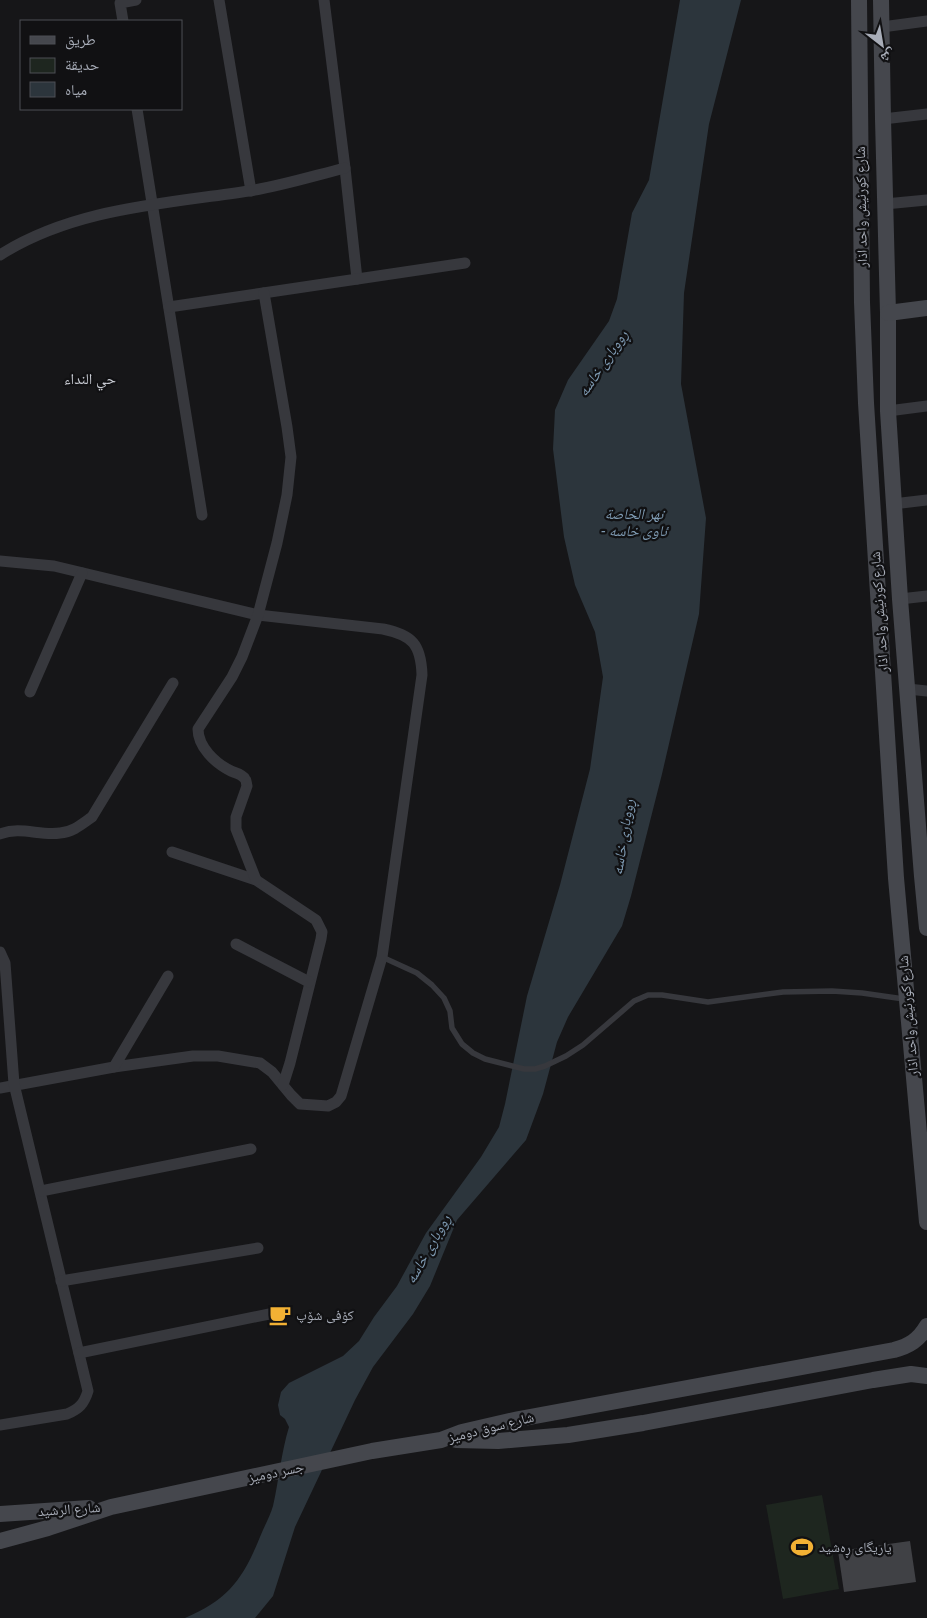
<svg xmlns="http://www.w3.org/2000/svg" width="927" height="1618" viewBox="0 0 927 1618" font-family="Roboto,'Noto Naskh Arabic',sans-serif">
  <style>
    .green { fill: #1e261f }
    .water { fill: #2c353c }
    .building { fill: #404145 }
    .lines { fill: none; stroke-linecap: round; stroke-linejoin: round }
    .lane { stroke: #37383d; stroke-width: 5.5 }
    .street { stroke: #37383d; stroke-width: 11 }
    .secondary { stroke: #45474d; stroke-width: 16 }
    .labels { text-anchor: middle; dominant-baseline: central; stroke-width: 4.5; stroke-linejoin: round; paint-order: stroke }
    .street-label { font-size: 14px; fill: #a8adb8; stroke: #111113 }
    .poi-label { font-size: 14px; fill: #a8adb8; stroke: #111113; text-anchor: start }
    .water-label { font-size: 15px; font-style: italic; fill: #7f9bb3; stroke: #111113 }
    .neighbourhood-label { font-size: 15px; fill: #c9ccd4; stroke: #111113 }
  </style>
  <rect width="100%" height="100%" fill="#161618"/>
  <path class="green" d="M822 1495 839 1589 783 1599 766 1505Z"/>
  <path class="water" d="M680 0H741L709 124 684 293 681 384 706 518 699 614 662 774 631 896 622 926 568 1017 557 1042 543 1094 526 1140 457 1220 430 1286 413 1314 373 1367 355 1400 295 1527 273 1596 255 1618H185C228 1600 243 1579 260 1537 264 1527 270 1516 273 1506 279 1480 281 1453 289 1427L285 1419 280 1415 278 1405 281 1392 289 1383 343 1356 359 1341 374 1317 397 1286 426 1233 481 1157 499 1127 505 1104 527 996 560 885 590 769 603 677 595 632 575 585 564 537 553 449 555 410 568 380 609 321 617 299 632 213 649 180Z"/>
  <path class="building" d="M910 1541 916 1582 844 1592 838 1551Z"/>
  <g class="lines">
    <path class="lane" d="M382 957 417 973 432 985 444 998 450 1011 452 1028 462 1044 473 1053 485 1059 524 1069H535L545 1066 566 1056 583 1045 634 1001 648 995H662L708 1002 783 992 832 991 862 993 904 999"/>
    <g class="street">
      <path d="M219 0 251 191"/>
      <path d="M324 0 345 168 357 279"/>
      <path d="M123 21 120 3 136 0"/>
      <path d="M882 27 927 21"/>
      <path d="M137 109 202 515"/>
      <path d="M883 119 927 114"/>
      <path d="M885 204 927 200"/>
      <path d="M0 255C74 208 164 204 249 191 281 186 313 176 345 168"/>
      <path d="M169 307 465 263"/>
      <path d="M888 411 927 406"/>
      <path d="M893 504 927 500"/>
      <path d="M0 561 54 566 258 615 383 629C412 635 421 644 422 675L382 957 341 1096 336 1102 328 1106 300 1104 291 1095 272 1072 260 1063 218 1056H193L114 1067 0 1088"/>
      <path d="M900 599 927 596"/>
      <path d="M908 689 927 691"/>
      <path d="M30 692 82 573"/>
      <path d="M0 834C20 826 40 836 60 833 73 832 82 824 92 817L173 683"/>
      <path d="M172 852 256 880 316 920 322 932 321 939 290 1063 283 1085"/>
      <path d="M256 880 236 829V817L247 786C246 783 247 781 245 779 242 774 235 773 231 771 215 763 198 747 198 729L232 677 242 657 258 615 277 543 287 495 291 457 287 427 264 293"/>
      <path d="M236 944 309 982"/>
      <path d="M0 952 5 963 14 1084 88 1391C84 1404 79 1409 67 1414L0 1425"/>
      <path d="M114 1067 168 976"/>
      <path d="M41 1191 251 1149"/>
      <path d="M61 1281 258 1248"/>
      <path d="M79 1353 279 1312"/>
    </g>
    <g class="secondary">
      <path d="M859 0 862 302 866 403 896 878 927 1222"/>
      <path d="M881 0 883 119 888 313V411L900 599 922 876 927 928"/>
      <path d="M888 313 927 308"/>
      <path d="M456 1440 498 1441 568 1435 643 1423 873 1380 911 1374 927 1376"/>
      <path d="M0 1514 89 1508"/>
      <path d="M0 1541 48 1528 111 1507 372 1451 441 1440 462 1432 519 1419 894 1350C909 1346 919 1340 927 1326"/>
    </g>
  </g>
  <defs>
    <g id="cafe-bare" transform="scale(1.725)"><path d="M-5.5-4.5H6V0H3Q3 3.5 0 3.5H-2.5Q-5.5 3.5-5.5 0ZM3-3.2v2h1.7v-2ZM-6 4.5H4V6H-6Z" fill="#f2b134" stroke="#111113" stroke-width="2.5" paint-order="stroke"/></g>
    <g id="stadium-bare" transform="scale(1.725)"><path d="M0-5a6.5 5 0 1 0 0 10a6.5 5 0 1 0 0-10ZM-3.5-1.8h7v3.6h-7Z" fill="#f2b134" stroke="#111113" stroke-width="2.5" paint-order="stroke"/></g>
  </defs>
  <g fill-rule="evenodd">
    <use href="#cafe-bare" x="280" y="1315"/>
    <use href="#stadium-bare" x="802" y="1547"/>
  </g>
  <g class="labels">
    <g class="street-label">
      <text transform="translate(861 207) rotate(-91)">شارع كورنيش واحد اذار</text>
      <text transform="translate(879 612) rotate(-94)">شارع كورنيش واحد اذار</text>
      <text transform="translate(908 1016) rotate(-95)">شارع كورنيش واحد اذار</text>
      <text transform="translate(491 1427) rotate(-14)">شارع سوق دوميز</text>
      <text transform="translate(276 1472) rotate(-12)">جسر دوميز</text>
      <text transform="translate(69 1509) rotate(-4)">شارع الرشيد</text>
    </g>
    <g class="poi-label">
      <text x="296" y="1315">کۆفی شۆپ</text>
      <text x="819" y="1547">یاریگای ڕەشید</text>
    </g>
    <g class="water-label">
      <text transform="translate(603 363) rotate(-56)">ڕووباری خاسە</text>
      <text x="634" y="514">نهر الخاصة<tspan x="634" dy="17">- ئاوی خاسە</tspan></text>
      <text transform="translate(623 837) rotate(-81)">ڕووباری خاسە</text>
      <text transform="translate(428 1249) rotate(-61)">ڕووباری خاسە</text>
    </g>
    <g class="neighbourhood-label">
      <text x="90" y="379">حي النداء</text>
    </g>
  </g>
  <rect x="20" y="20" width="162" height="90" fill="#111113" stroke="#4d4f55"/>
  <rect x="30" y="36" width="25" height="8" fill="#45474d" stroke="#4d4f55"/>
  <text x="65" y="45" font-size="15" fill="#a8adb8">طريق</text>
  <rect x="30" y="58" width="25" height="15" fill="#1e261f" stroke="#4d4f55"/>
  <text x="65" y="70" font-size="15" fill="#a8adb8">حديقة</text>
  <rect x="30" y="82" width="25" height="15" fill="#2c353c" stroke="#4d4f55"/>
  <text x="65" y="95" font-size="15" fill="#a8adb8">مياه</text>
  <g transform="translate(882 45) rotate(149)" stroke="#111113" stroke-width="4" paint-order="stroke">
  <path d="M0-4L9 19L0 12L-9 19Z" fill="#a8adb8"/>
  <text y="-8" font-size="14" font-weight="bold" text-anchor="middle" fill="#a8adb8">ش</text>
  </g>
</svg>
